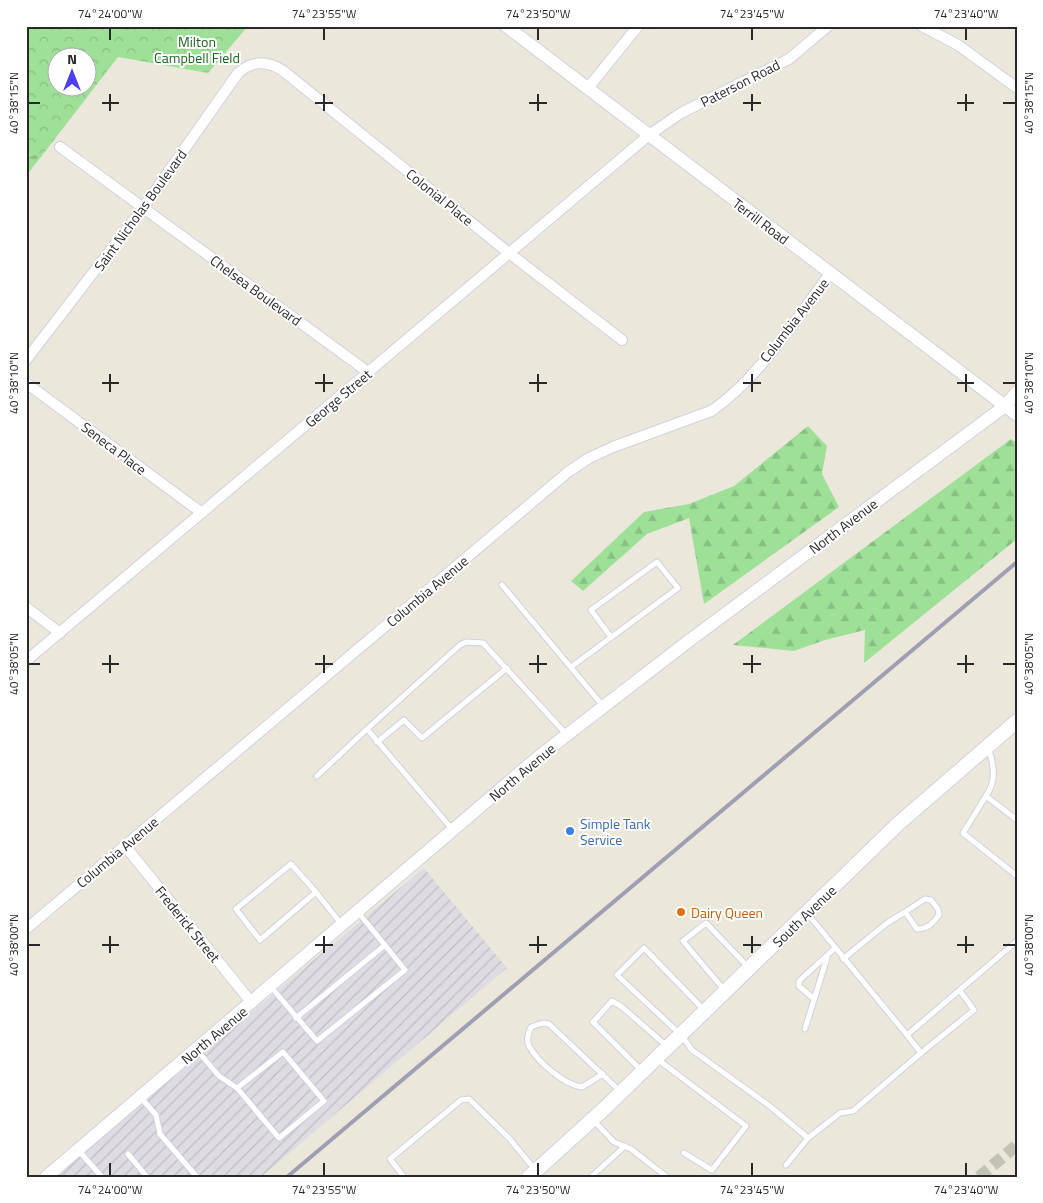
<svg xmlns="http://www.w3.org/2000/svg" width="1043" height="1203" viewBox="0 0 1043 1203" font-family="'Titillium Web',sans-serif">
  <style>
    .industrial { fill: url(#industrial-furrows) }
    .forest { fill: url(#forest-firs) }
    .park { fill: url(#park-crowns); fill-rule: evenodd }
    .lines { fill: none; stroke-linecap: round; stroke-linejoin: round }
    .tertiary-tunnel { stroke: #c4c2b7; stroke-width: 12; stroke-dasharray: 12 6; stroke-linecap: butt }
    .service-casing { stroke: #d1d0e1; stroke-width: 7 }
    .minor-casing { stroke: #d1d0e1; stroke-width: 12 }
    .tertiary-casing { stroke: #d1d0e1; stroke-width: 14 }
    .secondary-casing { stroke: #d1d0e1; stroke-width: 16 }
    .service { stroke: #fff; stroke-width: 5 }
    .minor { stroke: #fff; stroke-width: 10 }
    .tertiary { stroke: #fff; stroke-width: 12 }
    .secondary { stroke: #fff; stroke-width: 14 }
    .rail { stroke: #a09eb2; stroke-width: 4 }
    .ticks { fill: none; stroke: #292929; stroke-width: 2 }
    .shop-dot { fill: #3f7fe0; stroke: #fff; stroke-width: 2 }
    .food-dot { fill: #e8710a; stroke: #fff; stroke-width: 2 }
    .labels { text-anchor: middle; dominant-baseline: central; stroke-width: 4; stroke-linejoin: round; paint-order: stroke }
    .park-label { font-size: 14px; fill: #1c6220; stroke: #fff }
    .street-label { font-size: 14px; fill: #292929; stroke: #fff }
    .shop-label { font-size: 14px; fill: #366cbe; stroke: #fff; text-anchor: start }
    .food-label { font-size: 14px; fill: #c56008; stroke: #fff; text-anchor: start }
    .neatline { fill: none; stroke: #292929; stroke-width: 2 }
    .ticks-label { font-size: 12px; text-anchor: middle; fill: #292929 }
  </style>
  <defs>
    <pattern id="industrial-furrows" width="10" height="10" patternUnits="userSpaceOnUse" patternTransform="scale(1.25)"><rect width="10" height="10" fill="#dfdbe3"/><path d="M-1 1l2-2M0 10L10 0M9 11l2-2" fill="none" stroke="#bfbcc3"/></pattern>
    <pattern id="forest-firs" width="22" height="20" patternUnits="userSpaceOnUse" patternTransform="scale(1.25)"><rect width="22" height="20" fill="#9ee098"/><path d="M5 1l3.5 6h-7zM16 11l3.5 6h-7z" fill="#88c083"/></pattern>
    <pattern id="park-crowns" width="20" height="18" patternUnits="userSpaceOnUse" patternTransform="scale(1.25)"><rect width="20" height="18" fill="#9ee098"/><path d="M2 6a3 3 0 1 1 6 0M12 15a3 3 0 1 1 6 0" fill="none" stroke="#88c083"/></pattern>
  </defs>
  <rect width="100%" height="100%" fill="#ebe8db"/>
  <path class="industrial" d="M424 868 507 968 261 1177H54Z"/>
  <g class="forest">
    <path d="M44 153 26 176V157Z"/>
    <path d="M808 426 827 446 822 474 839 507 704 604 689 518 647 534 583 591 571 581 644 512 689 504 734 486Z"/>
    <path d="M1011 439 1017 443V539L864 663 865 630 825 640 794 651 733 645Z"/>
  </g>
  <path class="park" d="M26 26H248L208 73 118 57 44 153 26 157ZM58 58H88V88H58Z"/>
  <g class="lines">
    <path class="tertiary-tunnel" d="M979 1177 1017 1145"/>
    <g class="service-casing">
      <g id="service">
        <path d="M502 585 603 706"/>
        <path d="M571 667 678 588 657 562 591 610 611 637"/>
        <path d="M377 742 404 720 422 738 507 668"/>
        <path d="M988 747C994 765 997 780 986 796L1017 820"/>
        <path d="M317 776 367 729"/>
        <path d="M986 796 963 833 1017 876"/>
        <path d="M452 829 367 729 460 645 466 642 483 643 566 734"/>
        <path d="M316 892 260 940 236 909 291 864 316 892 319 896 342 925"/>
        <path d="M807 913 907 1035 1017 941"/>
        <path d="M843 959 887 923 905 912 917 929C928 929 933 923 939 915L938 909 931 900 925 899 905 912"/>
        <path d="M271 987 317 1041 405 970 358 912"/>
        <path d="M725 991 683 941 706 923 749 968"/>
        <path d="M814 999 799 986V981L835 948"/>
        <path d="M705 1011 644 948 617 975 681 1035 692 1050 771 1107 808 1138 840 1113 853 1111 921 1053 907 1035"/>
        <path d="M296 1018 385 945"/>
        <path d="M805 1029 827 958"/>
        <path d="M197 1050 219 1076 237 1088 283 1052 324 1101 279 1138 237 1088"/>
        <path d="M921 1053 974 1010 960 991"/>
        <path d="M657 1059 746 1126 712 1170 684 1153"/>
        <path d="M641 1070 593 1022 612 1001 622 1007 668 1047"/>
        <path d="M603 1074 582 1087C564 1085 538 1062 529 1046 526 1040 528 1034 531 1027L543 1023 549 1024 621 1092"/>
        <path d="M141 1098 156 1115 160 1134 197 1177"/>
        <path d="M593 1120 614 1142 631 1149 667 1177"/>
        <path d="M79 1151 102 1177"/>
        <path d="M128 1154 147 1177"/>
        <path d="M786 1165 808 1138"/>
        <path d="M404 1177 390 1159 461 1100 469 1099 509 1138 536 1171"/>
        <path d="M591 1177 625 1146"/>
      </g>
    </g>
    <g class="minor-casing">
      <g id="minor">
        <path d="M922 26 958 45 1017 88"/>
        <path d="M588 88 638 26"/>
        <path d="M60 147 368 372"/>
        <path d="M26 360 143 208 238 73C252 61 266 60 282 70L509 253 622 340"/>
        <path d="M26 383 202 513"/>
        <path d="M26 607 60 633"/>
        <path d="M26 661 649 135 681 113 789 59 828 26"/>
        <path d="M125 846 252 1003"/>
        <path d="M26 929 568 472 589 458 613 447 711 411C758 380 796 318 830 274"/>
      </g>
    </g>
    <g class="tertiary-casing">
      <g id="tertiary">
        <path d="M506 26 1017 415"/>
        <path d="M46 1177 537 758 686 643 1005 406 1017 392"/>
      </g>
    </g>
    <g class="secondary-casing">
      <path id="secondary" d="M529 1177 605 1108 899 823 1017 721"/>
    </g>
    <use href="#service" class="service"/>
    <use href="#minor" class="minor"/>
    <use href="#tertiary" class="tertiary"/>
    <use href="#secondary" class="secondary"/>
    <path class="rail" d="M287 1177 1017 562"/>
  </g>
  <path class="ticks" d="M110 28V40M324 28V40M538 28V40M752 28V40M966 28V40M110 94V111M324 94V111M538 94V111M752 94V111M966 94V111M28 103H40M102 103H119M315 103H333M529 103H547M743 103H761M957 103H974M1003 103H1016M110 374V392M324 374V392M538 374V392M752 374V392M966 374V392M28 383H40M102 383H119M315 383H333M529 383H547M743 383H761M957 383H974M1003 383H1016M110 655V673M324 655V673M538 655V673M752 655V673M966 655V673M28 664H40M102 664H119M315 664H333M529 664H547M743 664H761M957 664H974M1003 664H1016M110 936V953M324 936V953M538 936V953M752 936V953M966 936V953M28 945H40M102 945H119M315 945H333M529 945H547M743 945H761M957 945H974M1003 945H1016M110 1163V1176M324 1163V1176M538 1163V1176M752 1163V1176M966 1163V1176"/>
  <circle class="shop-dot" cx="570" cy="831" r="5"/>
  <circle class="food-dot" cx="681" cy="912" r="5"/>
  <g class="labels">
    <g class="park-label">
      <text x="197" y="41">Milton<tspan x="197" dy="16">Campbell Field</tspan></text>
    </g>
    <g class="street-label">
      <text transform="translate(740 83) rotate(-27)">Paterson Road</text>
      <text transform="translate(440 197) rotate(39)">Colonial Place</text>
      <text transform="translate(140 210) rotate(-54)">Saint Nicholas Boulevard</text>
      <text transform="translate(761 221) rotate(37)">Terrill Road</text>
      <text transform="translate(256 290) rotate(36)">Chelsea Boulevard</text>
      <text transform="translate(794 320) rotate(-52)">Columbia Avenue</text>
      <text transform="translate(338 398) rotate(-40)">George Street</text>
      <text transform="translate(114 448) rotate(37)">Seneca Place</text>
      <text transform="translate(843 526) rotate(-37)">North Avenue</text>
      <text transform="translate(427 591) rotate(-40)">Columbia Avenue</text>
      <text transform="translate(522 772) rotate(-40)">North Avenue</text>
      <text transform="translate(117 852) rotate(-40)">Columbia Avenue</text>
      <text transform="translate(804 916) rotate(-44)">South Avenue</text>
      <text transform="translate(188 924) rotate(51)">Frederick Street</text>
      <text transform="translate(214 1035) rotate(-40)">North Avenue</text>
    </g>
    <g class="shop-label">
      <text x="580" y="823">Simple Tank<tspan x="580" dy="16">Service</tspan></text>
    </g>
    <g class="food-label">
      <text x="691" y="912">Dairy Queen</text>
    </g>
  </g>
  <rect width="1043" height="1203" fill="none" stroke="#ffffff" stroke-width="55"/>
  <g transform="translate(72 72)"><circle r="24" fill="#ffffff" stroke="#a9a9a9"/>
  <path d="M0-4L9 19L0 12L-9 19Z" fill="#4d3ff4"/>
  <text y="-8" font-size="14" font-weight="bold" text-anchor="middle" fill="#292929">N</text>
  </g>
  <rect x="28" y="28" width="988" height="1148" class="neatline"/>
  <g class="ticks-label">
    <text x="110" y="18">74°24'00"W</text>
    <text x="324" y="18">74°23'55"W</text>
    <text x="538" y="18">74°23'50"W</text>
    <text x="752" y="18">74°23'45"W</text>
    <text x="966" y="18">74°23'40"W</text>
    <text transform="translate(14 103) rotate(-90)" y="4">40°38'15"N</text>
    <text transform="translate(1029 103) rotate(-90)" y="4">40°38'15"N</text>
    <text transform="translate(14 383) rotate(-90)" y="4">40°38'10"N</text>
    <text transform="translate(1029 383) rotate(-90)" y="4">40°38'10"N</text>
    <text transform="translate(14 664) rotate(-90)" y="4">40°38'05"N</text>
    <text transform="translate(1029 664) rotate(-90)" y="4">40°38'05"N</text>
    <text transform="translate(14 945) rotate(-90)" y="4">40°38'00"N</text>
    <text transform="translate(1029 945) rotate(-90)" y="4">40°38'00"N</text>
    <text x="110" y="1194">74°24'00"W</text>
    <text x="324" y="1194">74°23'55"W</text>
    <text x="538" y="1194">74°23'50"W</text>
    <text x="752" y="1194">74°23'45"W</text>
    <text x="966" y="1194">74°23'40"W</text>
  </g>
</svg>
